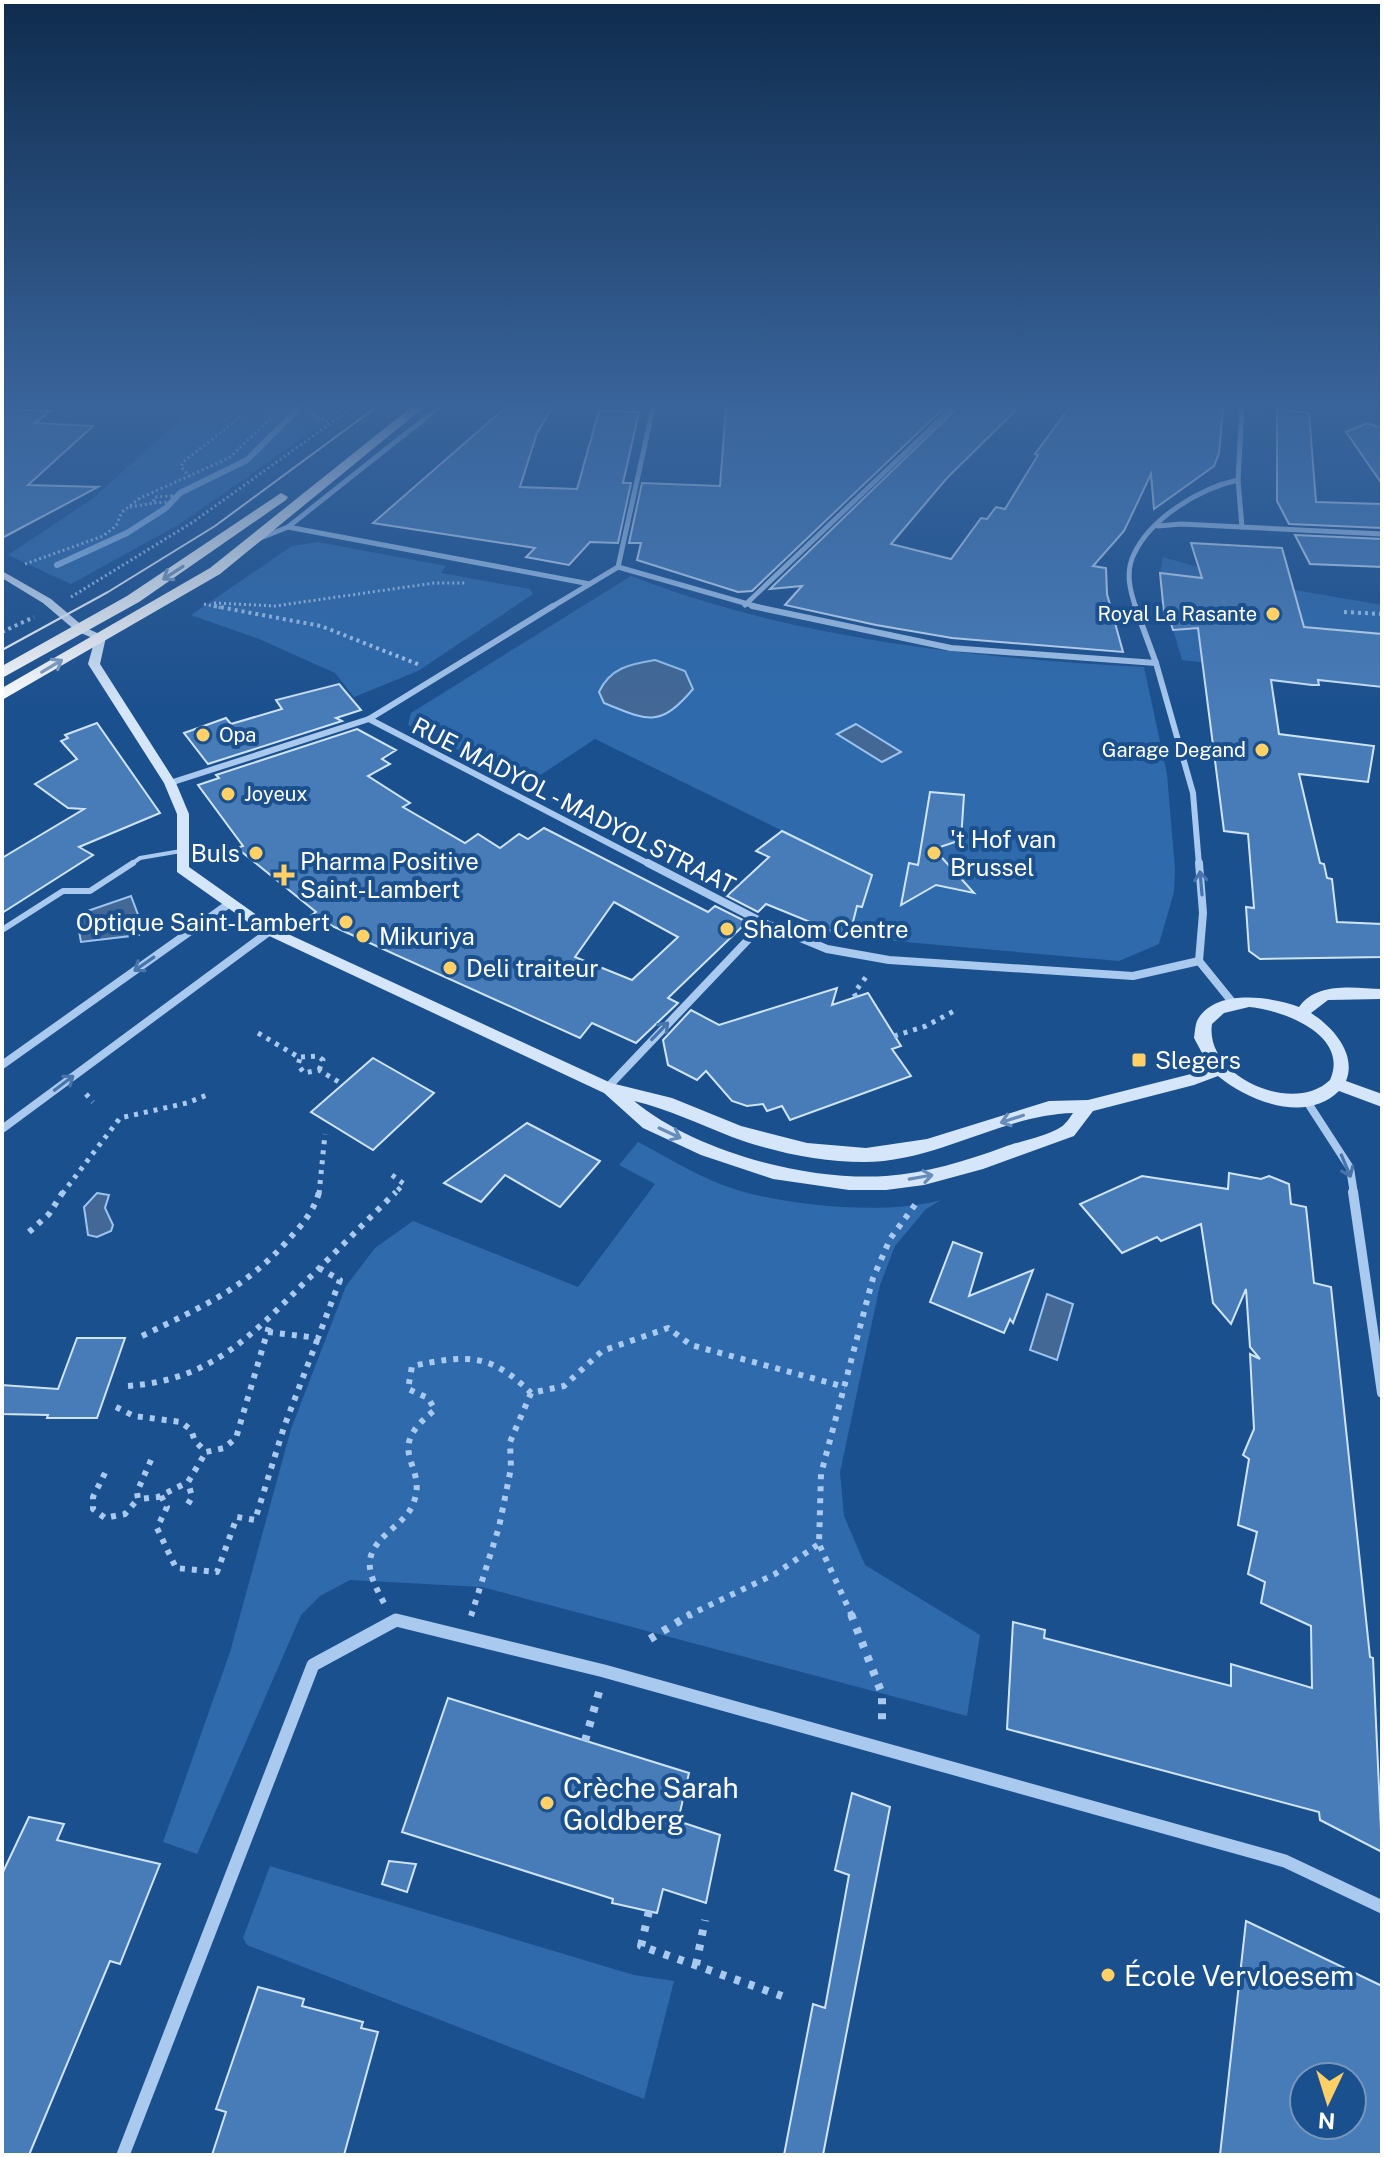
<svg xmlns="http://www.w3.org/2000/svg" width="1384" height="2157" viewBox="0 0 1384 2157" font-family="'Public Sans',sans-serif">
  <style>
    .green { fill: #2e6aac }
    .water { fill: #436896; stroke: #9cc4f0; stroke-width: 2 }
    .lines { fill: none; stroke-linecap: round; stroke-linejoin: round }
    .stream { stroke: #9cc4f0; stroke-width: 6 }
    .building { fill: #487cb8; stroke: #cfe3fa; stroke-width: 2; fill-rule: evenodd }
    .path-far4 { stroke: #a9c9ee; stroke-width: 3; stroke-dasharray: 2 3; stroke-linecap: butt }
    .path-far3 { stroke: #a9c9ee; stroke-width: 4; stroke-dasharray: 3 4; stroke-linecap: butt }
    .path-far2 { stroke: #a9c9ee; stroke-width: 5; stroke-dasharray: 4 6; stroke-linecap: butt }
    .path-far1 { stroke: #a9c9ee; stroke-width: 6; stroke-dasharray: 5 7; stroke-linecap: butt }
    .path { stroke: #a9c9ee; stroke-width: 8; stroke-dasharray: 6 9; stroke-linecap: butt }
    .lane-far1 { stroke: #a9c9ee; stroke-width: 4 }
    .lane { stroke: #a9c9ee; stroke-width: 6 }
    .street-far4 { stroke: #a9c9ee; stroke-width: 5 }
    .street-far3 { stroke: #a9c9ee; stroke-width: 6 }
    .street-far2 { stroke: #a9c9ee; stroke-width: 8 }
    .street-far1 { stroke: #a9c9ee; stroke-width: 10 }
    .street { stroke: #a9c9ee; stroke-width: 13 }
    .secondary { fill: #d6e6fa; fill-rule: evenodd }
    .highway { fill: #fff; fill-rule: evenodd }
    .tram { stroke: #fff; stroke-width: 2 }
    .oneway { stroke: #829fc1 }
    .oneway2 { stroke: #4674ab }
    .oneway3 { stroke: #668cb9 }
    .poi-dot { fill: #fed066; stroke: #1b508e; stroke-width: 3 }
    .labels { text-anchor: middle; dominant-baseline: central; stroke-width: 8; stroke-linejoin: round; paint-order: stroke }
    .far-poi-label { font-size: 20px; fill: #fff; stroke: #1b508e; text-anchor: end }
    .street-label { font-size: 24px; fill: #fff; stroke: #1b508e }
    .poi-label { font-size: 24px; fill: #fff; stroke: #1b508e; text-anchor: start }
    .near-poi-label { font-size: 28px; fill: #fff; stroke: #1b508e; text-anchor: start }
  </style>
  <rect width="100%" height="100%" fill="#1b508e"/>
  <g class="green">
    <path d="M199 408H345L180 524 71 584 8 555 92 499 190 411Z"/>
    <path d="M318 542 446 566 441 573 530 589 533 594 418 671 354 697 335 673 259 639 191 615 292 546Z"/>
    <path d="M1163 557 1248 582 1382 605V683L1182 660 1172 626 1165 624 1160 573Z"/>
    <path d="M631 576C793 639 972 658 1144 667L1167 774 1175 869 1174 892 1159 944 1119 961 848 937 823 932 842 860 595 739 527 784 408 725 411 713Z"/>
    <path d="M638 1142C665 1156 692 1173 720 1184 776 1206 884 1216 941 1200L926 1209 895 1246 880 1285 840 1472 844 1516 865 1565 980 1635 967 1716 482 1587 350 1580 320 1596 301 1615 197 1854 163 1842 230 1652 291 1429 346 1286 375 1248 413 1221 578 1287 655 1184 619 1165Z"/>
    <path d="M270 1866 634 1975 674 1981 644 2099 247 1945 243 1938Z"/>
  </g>
  <g class="water">
    <path d="M655 660 685 671 693 689C660 728 648 721 604 703L599 692C610 668 630 664 655 660Z"/>
    <path d="M856 724 901 752 882 762 837 734Z"/>
    <path d="M131 896 140 920 139 935 81 942 76 915Z"/>
    <path d="M97 1193 109 1195 105 1208 113 1225 111 1231 97 1237 88 1235 84 1207Z"/>
    <path d="M1047 1294 1073 1304 1057 1360 1030 1350Z"/>
  </g>
  <g class="lines">
    <path class="stream" d="M57 565 127 533 166 508 180 493 247 460 299 408"/>
  </g>
  <g class="building">
    <path d="M505 408H552L537 433 520 487 577 489 599 411 639 412 623 483H631L618 543 590 542 569 565 526 557 535 548 373 523Z"/>
    <path d="M726 408H944L752 591 738 592 637 560 641 543H629L642 483 720 486Z"/>
    <path d="M957 408H1018L947 478 891 544 951 559 981 518 987 519 996 507 1005 509 1038 455 1035 454 1069 408H1223L1219 453 1214 466 1154 509 1151 474 1124 531 1093 566 1106 568 1107 594 1123 652 952 638 876 625 785 605 802 586 770 589Z"/>
    <path d="M2 409 50 411 35 423 93 426 28 485 98 487 2 538Z"/>
    <path d="M1277 409 1309 413 1316 502 1382 504V528L1289 524 1277 501Z"/>
    <path d="M1367 423 1382 428V484L1346 432Z"/>
    <path d="M1295 535 1382 539V567L1310 564Z"/>
    <path d="M1191 543 1282 548 1304 627 1382 634V687L1318 680 1319 685H1312L1271 680 1279 734 1374 746 1368 782 1299 774 1320 863 1324 864 1327 878 1332 879 1337 922 1382 924V957L1260 959 1249 951 1246 907 1254 908 1248 834 1224 831 1198 628 1173 630 1170 620 1165 623 1160 573 1202 578Z"/>
    <path d="M339 684 361 710 336 718 342 721 208 764 184 733 226 718 231 724 282 709 276 700Z"/>
    <path d="M97 723 160 813 79 847 93 855 2 913V858L84 809 68 808 35 784 77 759 61 741 68 738 65 735Z"/>
    <path d="M357 729 396 750 382 759 390 764 368 776 410 803 403 807 465 843 478 834 500 848 519 834 528 839 544 828 708 912 715 906 747 922 668 998 678 1003 636 1043 592 1023 580 1038 310 916 316 912 237 848 243 846 198 785 219 778 216 775ZM614 902 678 937 632 980 575 957Z"/>
    <path d="M930 792 964 795 961 840 934 849 953 870 960 871 956 873 974 893 936 885 901 905 909 863 918 865Z"/>
    <path d="M782 831 872 875 862 907 857 906 849 938 766 904 758 912 727 896 769 857 756 851Z"/>
    <path d="M837 988 832 1005 868 993 901 1046 892 1049 911 1076 790 1120 782 1106 767 1111 763 1104 747 1106 732 1101 706 1071 697 1080 668 1065 663 1040 691 1010 719 1025Z"/>
    <path d="M373 1058 434 1093 373 1150 311 1112Z"/>
    <path d="M527 1123 600 1161 560 1207 505 1175 481 1202 444 1183Z"/>
    <path d="M1229 1173 1261 1179 1269 1176 1289 1184 1291 1204 1306 1207 1314 1283 1331 1287 1370 1657 1373 1658 1382 1852 1320 1820 1319 1812 1007 1729 1013 1622 1045 1630 1044 1638 1231 1686V1664L1312 1688 1311 1626 1261 1603 1265 1582 1248 1574 1257 1532 1238 1525 1249 1459 1243 1455 1254 1429 1250 1354 1260 1359 1250 1347 1246 1289 1231 1324 1213 1303 1201 1224 1161 1241 1157 1237 1122 1253 1080 1204 1142 1176 1228 1189Z"/>
    <path d="M953 1242 982 1253 969 1296 1033 1270 1013 1323 1010 1319 1004 1333 930 1302Z"/>
    <path d="M77 1338H125L97 1418H47L48 1415 2 1414V1385L58 1389Z"/>
    <path d="M448 1698 689 1773 678 1821 720 1835 706 1903 663 1889 657 1913 612 1903 613 1899 402 1832Z"/>
    <path d="M852 1793 890 1807 823 2155H784L813 2004 825 2008 849 1875 835 1870Z"/>
    <path d="M29 1817 64 1824 57 1840 160 1864 120 1964 110 1961 29 2155H2V1874Z"/>
    <path d="M389 1861 416 1864 407 1892 382 1884Z"/>
    <path d="M1246 1921 1382 1986V2155H1220ZM1304 2077H1352V2125H1304Z"/>
    <path d="M258 1987 304 1999 302 2006 363 2022 361 2028 378 2032 344 2155H212L226 2112 216 2109Z"/>
  </g>
  <g class="lines">
    <g class="path-far4">
      <path d="M279 408 308 411 330 424"/>
      <path d="M190 477 181 467 183 462 242 416"/>
      <path d="M172 496 170 502 153 503 155 497Z"/>
      <path d="M130 507 154 503"/>
      <path d="M25 564 103 536 116 526 122 512 140 498 229 458 282 408"/>
      <path d="M71 597 193 522 352 408"/>
      <path d="M214 603 275 606 434 583H467"/>
      <path d="M204 604 222 608"/>
    </g>
    <g class="path-far3">
      <path d="M214 606 321 626 420 665"/>
      <path d="M1344 612 1382 614"/>
      <path d="M2 632 34 617"/>
    </g>
    <g class="path-far2">
      <path d="M856 997 854 993 866 977"/>
      <path d="M258 1033 300 1058 298 1065 304 1073 319 1070 342 1084"/>
      <path d="M894 1036 926 1026 956 1010"/>
      <path d="M301 1057 318 1056 323 1060 319 1070"/>
      <path d="M86 1094 93 1102"/>
      <path d="M392 1175 404 1184 394 1194"/>
      <path d="M62 1194 120 1118 187 1103 207 1095"/>
      <path d="M319 1194 325 1134"/>
    </g>
    <g class="path-far1">
      <path d="M29 1232 49 1214 63 1192"/>
      <path d="M268 1332 318 1338 340 1280 319 1268"/>
      <path d="M142 1336C201 1307 245 1289 290 1238 302 1225 315 1209 319 1192"/>
      <path d="M128 1386C210 1380 249 1338 304 1283 335 1253 365 1222 396 1192"/>
      <path d="M116 1407 134 1416 181 1422 191 1430 195 1441 206 1452 224 1448 236 1438 270 1323"/>
      <path d="M151 1460 137 1492 138 1499 158 1497 188 1482"/>
      <path d="M105 1473 93 1497V1509L105 1518 125 1514 138 1499"/>
      <path d="M161 1496 167 1507 157 1528 176 1568 217 1572 237 1517 255 1520 284 1427 318 1338"/>
      <path d="M188 1504 192 1497 188 1482 206 1452"/>
      <path d="M384 1603C366 1569 361 1555 393 1528 401 1521 409 1514 413 1504 430 1464 380 1452 435 1410L428 1398 408 1389 412 1366C466 1355 490 1352 531 1393"/>
      <path d="M471 1616 499 1527 511 1468 510 1442 531 1393 564 1386 602 1351 668 1328 691 1345 845 1387"/>
      <path d="M687 1616 775 1574 819 1544"/>
      <path d="M852 1616 819 1544 821 1474 873 1278 890 1239 917 1202"/>
    </g>
    <g class="path">
      <path d="M851 1614 882 1694V1727"/>
      <path d="M650 1639 691 1614"/>
      <path d="M585 1741 599 1692"/>
      <path d="M649 1911 641 1946 782 1996"/>
      <path d="M696 1965 705 1920"/>
    </g>
    <path class="lane-far1" d="M130 865 140 858 181 851"/>
    <path class="lane" d="M2 930 63 891H90L133 863"/>
    <g class="street-far4">
      <path d="M1242 408 1238 480 1242 527"/>
      <path d="M1158 526 1181 524 1382 534"/>
      <path d="M288 527 590 584"/>
      <path d="M258 539 288 527 438 408"/>
      <path d="M618 567 762 608"/>
      <path d="M745 605 952 408"/>
      <path d="M550 608 618 567 653 408"/>
      <path d="M1136 608C1130 591 1125 572 1134 554 1151 518 1200 488 1238 480"/>
    </g>
    <g class="street-far3">
      <path d="M752 606 951 648 1156 663"/>
      <path d="M1135 606 1156 663 1193 793 1199 865"/>
      <path d="M369 719 651 865"/>
      <path d="M170 783 369 719 553 606"/>
    </g>
    <g class="street-far2">
      <path d="M648 863 764 923 827 949 889 960 1133 976 1199 961"/>
      <path d="M1199 863 1203 913 1199 961 1233 1003"/>
      <path d="M2 1065 230 903"/>
      <path d="M607 1088 764 923"/>
      <path d="M1306 1100 1350 1168 1354 1194"/>
      <path d="M2 1129 270 931"/>
    </g>
    <path class="street-far1" d="M1353 1192 1382 1393"/>
    <path class="street" d="M123 2155 313 1665 396 1620 604 1671 1285 1861 1382 1907"/>
    <path class="secondary" d="M2 571 51 599 84 627 106 637 100 664 176 783 189 814V867L275 928 611 1083 672 1098 741 1126 807 1143 866 1148 927 1139 1049 1101 1088 1100 1191 1074 1209 1066 1194 1038C1195 1032 1195 1024 1198 1019 1217 988 1272 997 1299 1007 1317 981 1355 988 1382 989V999L1328 1000 1311 1013C1333 1027 1357 1054 1346 1081L1382 1094V1107L1339 1091C1306 1124 1248 1101 1218 1076L1194 1085 1093 1111 1074 1136 983 1169 924 1185 886 1190H849L773 1179 701 1155 643 1128 604 1093 265 934 177 872V814L164 783 88 664 95 639 76 631 43 603 2 578ZM1249 1007C1283 1010 1350 1035 1330 1080 1293 1116 1204 1076 1212 1024L1224 1013ZM634 1101C668 1109 699 1124 732 1137 773 1152 821 1162 864 1162 937 1162 1002 1115 1073 1113 1070 1117 1066 1124 1061 1127 1048 1136 1020 1141 1004 1147 966 1161 926 1173 886 1176 806 1181 696 1152 634 1101Z"/>
    <g class="highway">
      <path d="M410 408H423L220 574 2 700V688L210 568Z"/>
      <path d="M281 493 288 497 286 500 139 602 2 678V666L127 596Z"/>
    </g>
    <path class="tram" d="M2 650 108 592 215 526 375 408"/>
  </g>
  <defs><path id="oneway-shaft" d="M-6 0H5M1.5-3L5.5 0L1.5 3" fill="none" stroke-width="1.6" stroke-linecap="round" stroke-linejoin="round" transform="scale(2)"/></defs>
  <g class="oneway">
    <use href="#oneway-shaft" transform="translate(173 573) rotate(147)"/>
    <use href="#oneway-shaft" transform="translate(52 666) rotate(-31)"/>
  </g>
  <g class="oneway2">
    <use href="#oneway-shaft" transform="translate(1201 883) rotate(-95)"/>
    <use href="#oneway-shaft" transform="translate(144 964) rotate(145)"/>
    <use href="#oneway-shaft" transform="translate(660 1031) rotate(-46)"/>
    <use href="#oneway-shaft" transform="translate(64 1083) rotate(-37)"/>
    <use href="#oneway-shaft" transform="translate(1346 1166) rotate(67)"/>
  </g>
  <g class="oneway3">
    <use href="#oneway-shaft" transform="translate(1012 1119) rotate(162)"/>
    <use href="#oneway-shaft" transform="translate(670 1133) rotate(25)"/>
    <use href="#oneway-shaft" transform="translate(921 1177) rotate(-10)"/>
  </g>
  <linearGradient id="sky" x2="0" y2="1"><stop stop-color="#0f2c4e"/><stop offset="0.57" stop-color="#39649b"/><stop offset="1" stop-color="#39649b" stop-opacity="0"/></linearGradient>
  <rect width="1384" height="710" fill="url(#sky)"/>
  <g class="poi-dot">
    <circle cx="1273" cy="614" r="8"/>
    <circle cx="203" cy="735" r="8"/>
    <circle cx="1262" cy="750" r="8"/>
    <circle cx="228" cy="794" r="8"/>
    <circle cx="256" cy="853" r="8"/>
    <circle cx="934" cy="853" r="8"/>
    <path d="M280 863h8v8h8v8h-8v8h-8v-8h-8v-8h8z"/>
    <circle cx="346" cy="922" r="8"/>
    <circle cx="727" cy="929" r="8"/>
    <circle cx="363" cy="936" r="8"/>
    <circle cx="450" cy="968" r="8"/>
    <rect x="1131" y="1052" width="16" height="16" rx="4"/>
    <circle cx="547" cy="1803" r="8"/>
    <circle cx="1108" cy="1975" r="8"/>
  </g>
  <g class="labels">
    <g class="far-poi-label">
      <text x="1257" y="614">Royal La Rasante</text>
      <text x="219" y="735" text-anchor="start">Opa</text>
      <text x="1246" y="750">Garage Degand</text>
      <text x="244" y="794" text-anchor="start">Joyeux</text>
    </g>
    <g class="street-label">
      <text transform="translate(574 805) rotate(27)">RUE MADYOL - MADYOLSTRAAT</text>
    </g>
    <g class="poi-label">
      <text x="950" y="839">'t Hof van<tspan x="950" dy="28">Brussel</tspan></text>
      <text x="240" y="853" text-anchor="end">Buls</text>
      <text x="300" y="861">Pharma Positive<tspan x="300" dy="28">Saint-Lambert</tspan></text>
      <text x="330" y="922" text-anchor="end">Optique Saint-Lambert</text>
      <text x="743" y="929">Shalom Centre</text>
      <text x="379" y="936">Mikuriya</text>
      <text x="466" y="968">Deli traiteur</text>
      <text x="1155" y="1060">Slegers</text>
    </g>
    <g class="near-poi-label">
      <text x="563" y="1787">Crèche Sarah<tspan x="563" dy="32">Goldberg</tspan></text>
      <text x="1124" y="1975">École Vervloesem</text>
    </g>
  </g>
  <rect width="1384" height="2157" fill="none" stroke="#ffffff" stroke-width="8"/>
  <g transform="translate(1328 2101) rotate(184)"><circle r="38" fill="#1b508e" stroke="#7696bb" stroke-width="2"/>
  <path d="M0-6L14 30L0 20L-14 30Z" fill="#fed066"/>
  <text y="-12" font-size="22" font-weight="bold" text-anchor="middle" fill="#ffffff">N</text>
  </g>
</svg>
